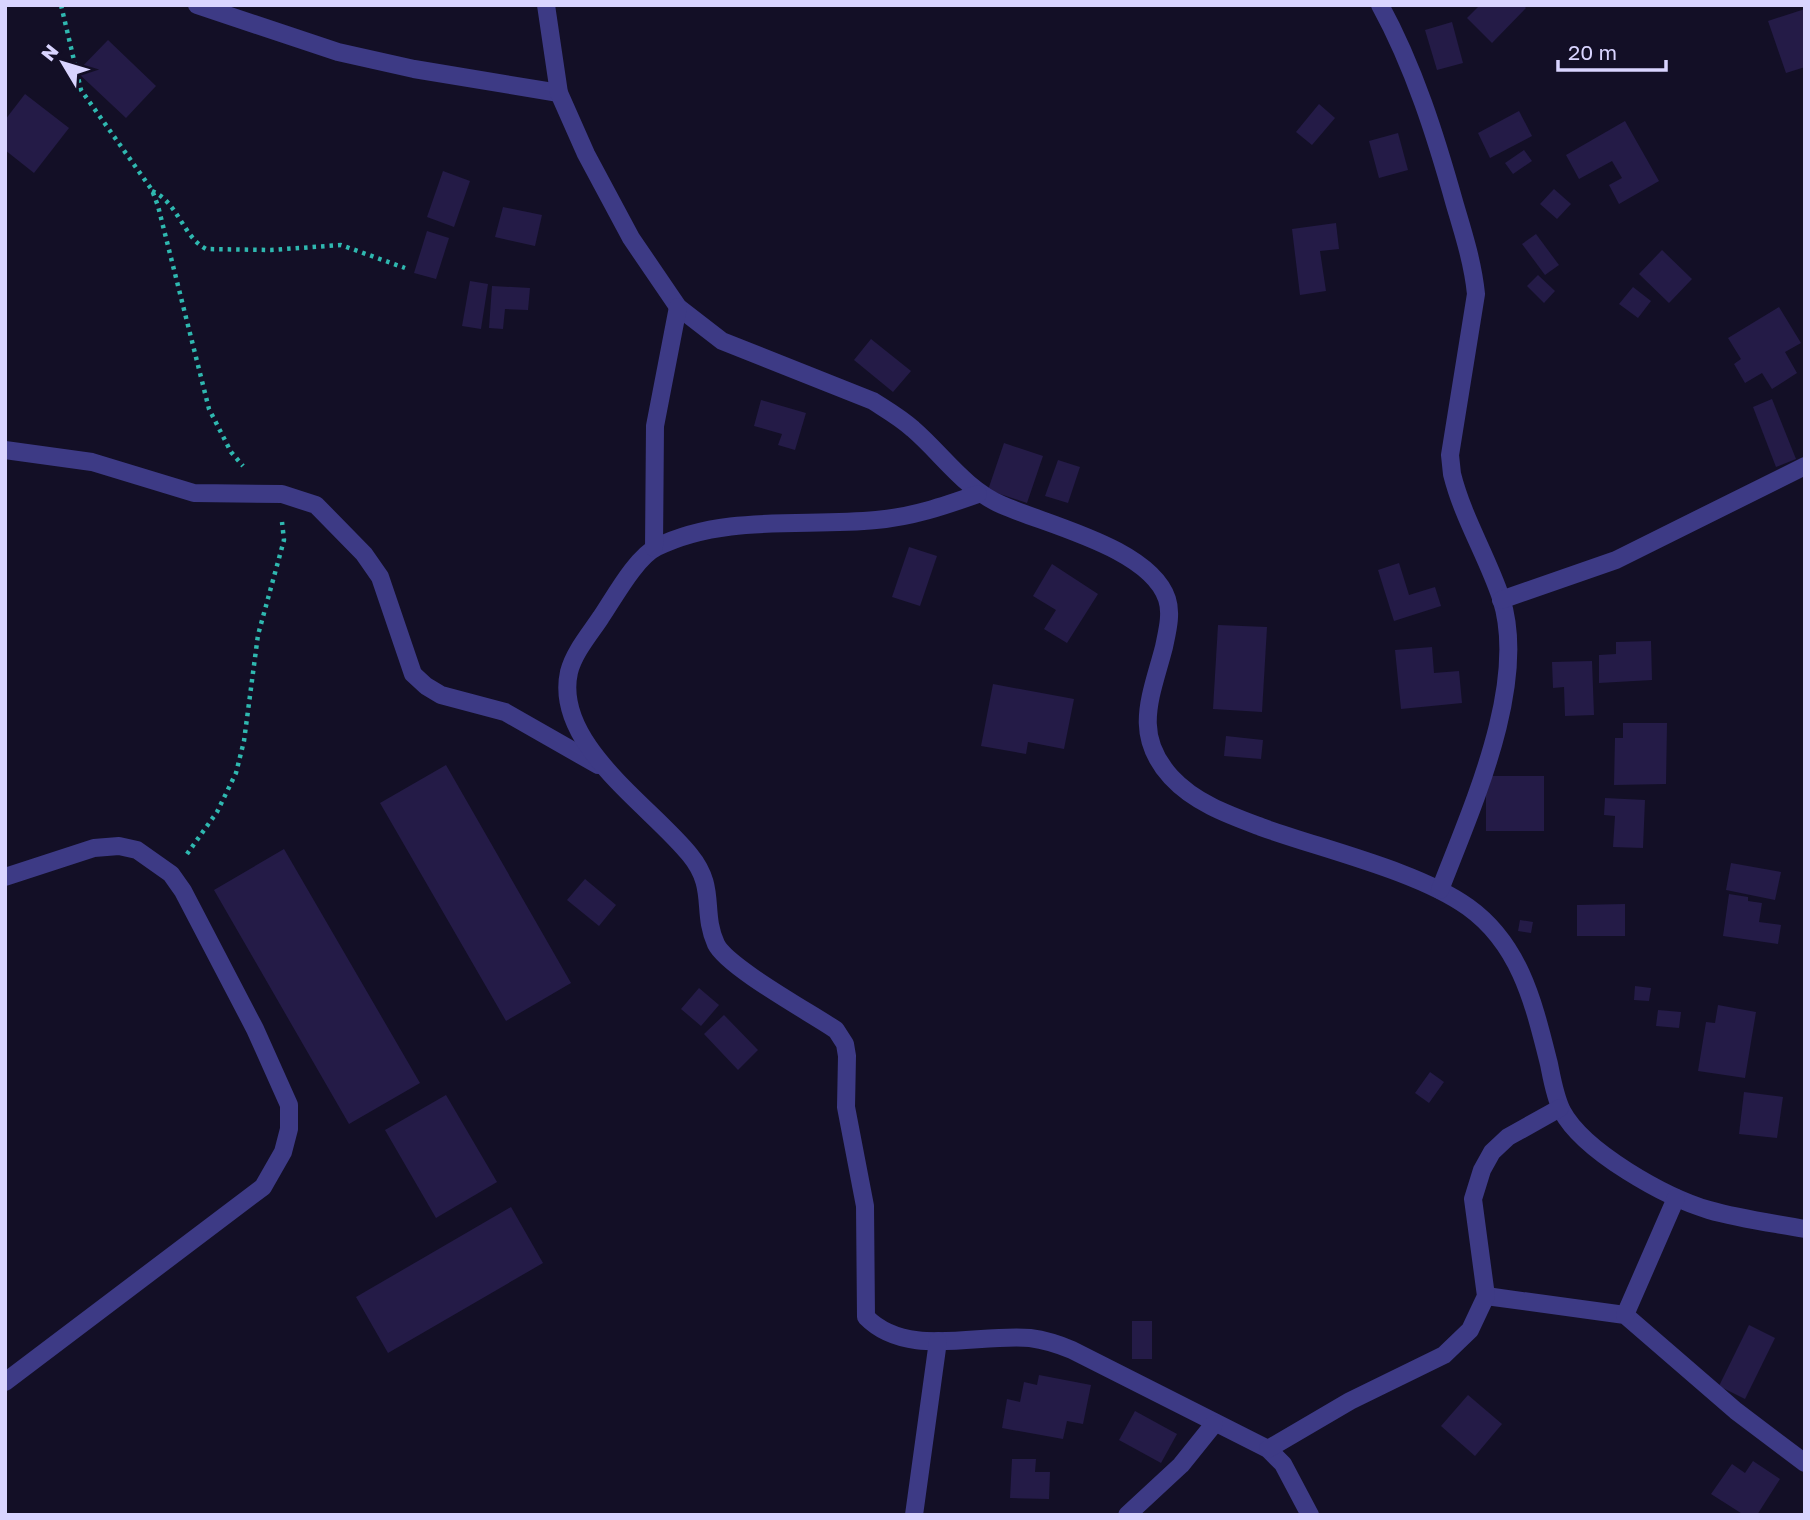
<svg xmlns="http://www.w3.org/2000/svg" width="1810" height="1520" viewBox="0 0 1810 1520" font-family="'Golos Text',sans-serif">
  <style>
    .building { fill: #241b47 }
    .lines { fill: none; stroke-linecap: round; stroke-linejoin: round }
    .path { stroke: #2fb8b0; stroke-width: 4.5; stroke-dasharray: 3.5 5; stroke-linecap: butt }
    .lane { stroke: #3d3a85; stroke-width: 18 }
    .street { stroke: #3d3a85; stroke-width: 18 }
  </style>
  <rect width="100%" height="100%" fill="#130f26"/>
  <g class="building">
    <path d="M1480 5H1523L1526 8 1492 43 1467 18Z"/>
    <path d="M1805 9V67L1786 73 1768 21Z"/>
    <path d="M1452 22 1463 63 1437 70 1425 30Z"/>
    <path d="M108 40 156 86 126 118 77 72Z"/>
    <path d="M25 94 69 128 34 173 5 150V120Z"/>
    <path d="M1319 104 1335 118 1312 145 1296 132Z"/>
    <path d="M1519 111 1532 136 1490 158 1478 133Z"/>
    <path d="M1625 121 1659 181 1619 204 1609 185 1622 178 1612 161 1579 179 1566 155Z"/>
    <path d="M1398 133 1408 170 1379 178 1369 141Z"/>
    <path d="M1524 150 1532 161 1513 174 1505 163Z"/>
    <path d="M443 171 470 181 454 227 427 217Z"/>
    <path d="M1554 189 1571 204 1557 219 1540 204Z"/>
    <path d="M503 207 542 215 535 246 495 237Z"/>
    <path d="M1336 223 1339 249 1320 251 1326 291 1300 295 1292 229Z"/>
    <path d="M427 231 449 238 436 279 414 273Z"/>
    <path d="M1536 234 1559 265 1545 275 1522 244Z"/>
    <path d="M1662 250 1692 279 1669 303 1639 274Z"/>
    <path d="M1538 275 1555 291 1544 303 1527 286Z"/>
    <path d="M470 281 488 284 481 329 462 326Z"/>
    <path d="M492 286 530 288 528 310 505 309 503 329 489 328Z"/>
    <path d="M1633 287 1651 301 1638 318 1619 304Z"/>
    <path d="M1779 307 1801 343 1785 352 1797 373 1772 389 1762 373 1745 383 1734 364 1741 359 1728 338Z"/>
    <path d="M871 339 911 371 893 392 854 360Z"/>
    <path d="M1772 399 1796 459 1776 467 1753 407Z"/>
    <path d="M761 400 806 413 795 450 778 445 782 434 754 426Z"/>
    <path d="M1004 443 1043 456 1027 503 988 490Z"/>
    <path d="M1058 460 1080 467 1068 503 1045 496Z"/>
    <path d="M909 547 937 556 920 606 892 597Z"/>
    <path d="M1399 563 1409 595 1435 587 1441 606 1394 621 1378 570Z"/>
    <path d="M1052 564 1098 594 1067 643 1044 629 1056 610 1033 596Z"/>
    <path d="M1218 625 1267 627 1262 712 1213 709Z"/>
    <path d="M1651 641 1652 680 1599 683V655L1616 654V642Z"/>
    <path d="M1432 647 1434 673 1459 671 1462 703 1401 709 1395 650Z"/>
    <path d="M1592 661 1594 715 1565 716 1564 687 1553 688 1552 662Z"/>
    <path d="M993 684 1074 699 1064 749 1028 742 1026 754 981 746Z"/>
    <path d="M1623 723H1667L1666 784 1614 785 1615 738H1623Z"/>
    <path d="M1226 736 1263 740 1261 759 1224 756Z"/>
    <path d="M446 765 571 983 506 1021 380 803Z"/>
    <rect x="1486" y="776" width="58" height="55"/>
    <path d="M1605 798 1645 800 1643 848 1613 847 1615 816 1604 815Z"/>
    <path d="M284 849 420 1083 349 1124 214 890Z"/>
    <path d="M1731 863 1781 872 1775 900 1726 890Z"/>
    <path d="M585 879 616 905 599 926 567 900Z"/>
    <path d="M1729 894 1748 897V901L1762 903 1759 922 1781 925 1778 944 1723 936Z"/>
    <path d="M1625 904V936H1577V905Z"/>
    <path d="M1520 920 1533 922 1531 933 1518 931Z"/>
    <path d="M1635 986 1651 988 1649 1001 1634 1000Z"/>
    <path d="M699 988 719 1005 701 1026 681 1009Z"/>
    <path d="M1718 1005 1756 1012 1745 1078 1698 1071 1706 1022 1715 1023Z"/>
    <path d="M1658 1010 1681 1012 1679 1028 1656 1026Z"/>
    <path d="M724 1015 758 1050 738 1070 704 1034Z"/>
    <path d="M1430 1072 1444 1082 1429 1103 1415 1093Z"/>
    <path d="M1744 1092 1783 1097 1777 1138 1739 1134Z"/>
    <path d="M446 1095 497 1182 436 1218 385 1130Z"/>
    <path d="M511 1207 543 1263 388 1353 356 1297Z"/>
    <rect x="1132" y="1321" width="20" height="38"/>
    <path d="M1749 1325 1775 1338 1745 1399 1719 1386Z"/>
    <path d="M1039 1375 1091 1385 1083 1424 1067 1421 1063 1439 1002 1428 1007 1399 1020 1402 1024 1382 1037 1385Z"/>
    <path d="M1468 1395 1502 1424 1475 1456 1441 1426Z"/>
    <path d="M1135 1411 1177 1434 1161 1463 1119 1440Z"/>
    <path d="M1012 1459H1036L1035 1472H1050L1049 1499 1010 1498Z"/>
    <path d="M1753 1461 1780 1479 1757 1515H1744L1711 1494 1732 1464 1745 1473Z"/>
  </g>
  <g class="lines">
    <g class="path">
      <path d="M61 5 81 90 152 190 158 206 209 409 231 452 243 466"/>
      <path d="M152 191C179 203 182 236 206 249L271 250 341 245 405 268"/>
      <path d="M187 854 217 812 236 773 244 741 258 635 284 540 282 522"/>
    </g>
    <path class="lane" d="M5 877 94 848 119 846 137 850 171 874 183 891 255 1029 289 1105V1129L283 1152 263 1187 5 1382"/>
    <g class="street">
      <path d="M197 5 338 52 414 69 559 93"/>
      <path d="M546 5 559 93 586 154 631 238 678 307 722 341 873 401C887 410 901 418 913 429 943 455 965 489 1002 505 1047 525 1150 548 1167 599 1172 614 1167 632 1164 647 1151 697 1132 734 1171 777 1195 803 1229 815 1261 827 1322 849 1418 871 1468 907 1521 945 1534 1005 1549 1064 1552 1079 1555 1097 1562 1111 1584 1152 1665 1197 1709 1210 1740 1219 1773 1223 1805 1229"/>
      <path d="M1380 5C1414 67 1436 137 1455 205 1464 235 1473 264 1476 294L1450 455 1452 474C1463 518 1487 556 1501 598 1529 684 1471 809 1440 890"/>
      <path d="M5 450 92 462 194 493 282 494 316 505 364 554 380 577 413 674 426 686 441 695 505 712 598 765"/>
      <path d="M978 494C944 506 912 517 876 520 803 527 724 514 657 547 636 557 614 598 601 617 590 634 574 652 569 672 553 744 651 806 690 855 717 888 701 911 716 944 727 967 811 1013 836 1030L845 1044 847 1056 846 1107 865 1206 866 1317C907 1359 978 1333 1030 1338 1045 1340 1058 1344 1072 1350L1268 1449 1283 1464 1310 1515"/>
      <path d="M654 548 655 426 678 307"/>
      <path d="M1501 600 1616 560 1805 466"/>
      <path d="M1486 1296 1625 1315 1736 1411 1805 1463"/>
      <path d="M1625 1315 1676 1198"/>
      <path d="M1268 1449 1350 1401 1444 1355 1470 1330 1486 1296 1473 1199 1482 1170 1492 1152 1508 1137 1560 1108"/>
      <path d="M914 1515 938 1341"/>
      <path d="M1127 1515 1181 1465 1214 1424"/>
    </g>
  </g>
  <rect width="1810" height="1520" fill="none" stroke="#d9d4ff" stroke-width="14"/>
  <g transform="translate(63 63) rotate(308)" stroke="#130f26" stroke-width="5" paint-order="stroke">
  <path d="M0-5L12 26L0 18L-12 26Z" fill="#d9d4ff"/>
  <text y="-10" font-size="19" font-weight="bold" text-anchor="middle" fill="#d9d4ff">N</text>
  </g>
  <path d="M1558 60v10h108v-10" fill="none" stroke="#d9d4ff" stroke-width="3.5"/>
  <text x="1568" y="60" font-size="21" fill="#d9d4ff" stroke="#130f26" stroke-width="5" paint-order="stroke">20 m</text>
</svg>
